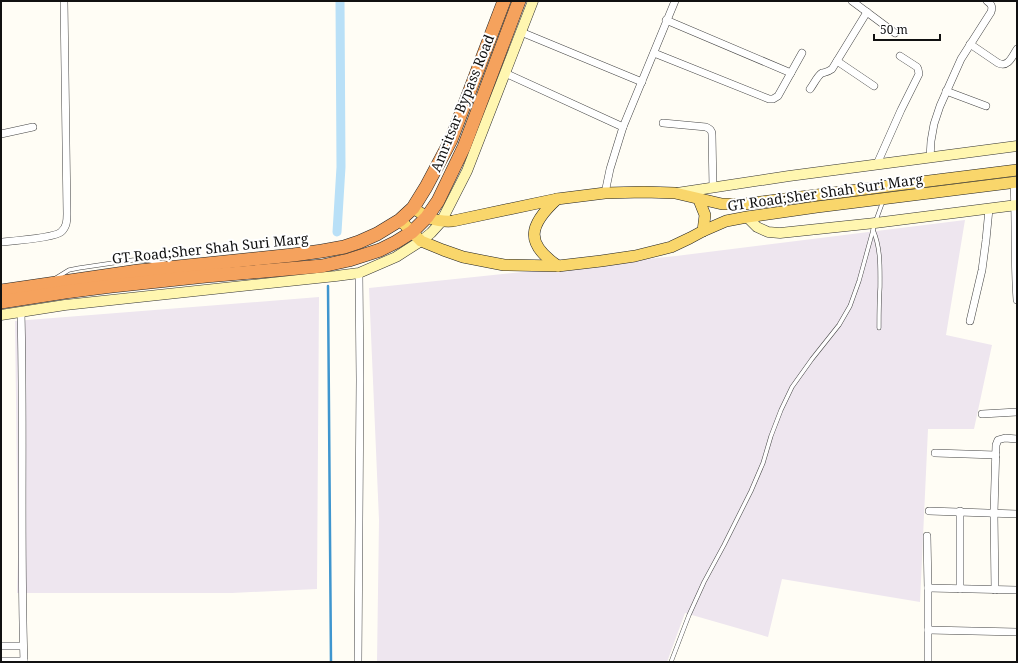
<svg xmlns="http://www.w3.org/2000/svg" width="1018" height="663" viewBox="0 0 1018 663" font-family="'Noto Serif',serif">
  <style>
    .industrial { fill: #eee6ef }
    .lines { fill: none; stroke-linecap: round; stroke-linejoin: round }
    .stream { stroke: #3f96cf; stroke-width: 2.5 }
    .canal { stroke: #b9e0f7; stroke-width: 9 }
    .lane-casing { stroke: #444; stroke-width: 4.5 }
    .street-casing { stroke: #444; stroke-width: 8 }
    .secondary-casing { stroke: #333; stroke-width: 11 }
    .primary-casing { stroke: #222; stroke-width: 12 }
    .highway-casing { stroke: #222; stroke-width: 14 }
    .lane { stroke: #fff; stroke-width: 3.5 }
    .street { stroke: #fff; stroke-width: 7 }
    .secondary { stroke: #fff6b0; stroke-width: 10 }
    .primary { stroke: #f9d66b; stroke-width: 11 }
    .highway { stroke: #f5a25d; stroke-width: 13 }
    .labels { text-anchor: middle; dominant-baseline: central; stroke-width: 4; stroke-linejoin: round; paint-order: stroke }
    .street-label { font-size: 14px; fill: #111; stroke: #fff }
  </style>
  <rect width="100%" height="100%" fill="#fffdf5"/>
  <g class="industrial">
    <path d="M965 220 946 335 992 345 974 429H928L920 602 782 579 768 637 685 613 667 662H377L379 520 369 288 676 256Z"/>
    <path d="M319 297 317 589 232 593H17L18 558 15 321Z"/>
  </g>
  <g class="lines">
    <path class="stream" d="M328 286 331 662"/>
    <path class="canal" d="M337 232 341 167 340 1"/>
    <g class="lane-casing">
      <g id="lane">
        <path d="M873 230C881 248 880 268 880 287 879 301 879 314 879 328"/>
        <path d="M56 278 69 270 79 268 133 260H143L165 263"/>
        <path d="M671 662 689 615 704 582 724 545 751 491 763 463 771 436 781 410 792 387 812 359 839 325 850 306 859 281 875 223 883 201"/>
      </g>
    </g>
    <g class="street-casing">
      <g id="street">
        <path d="M852 1 895 33"/>
        <path d="M666 20 791 73"/>
        <path d="M521 32 642 82"/>
        <path d="M970 44 998 63C1008 68 1012 57 1017 49"/>
        <path d="M654 53 769 99H773L778 96 802 53"/>
        <path d="M837 61 874 86"/>
        <path d="M505 73 623 127"/>
        <path d="M810 89C814 84 817 76 822 73 826 72 828 72 832 69L867 12"/>
        <path d="M946 91 986 106"/>
        <path d="M663 123 706 127C710 129 712 130 712 135L713 188"/>
        <path d="M1 134 33 127"/>
        <path d="M930 158 931 141 934 124 940 106 961 59 991 12C993 6 991 4 987 1"/>
        <path d="M877 164 901 110 919 74 918 69 917 67 900 56"/>
        <path d="M1014 183C1016 222 1014 261 1017 300"/>
        <path d="M605 193 610 169 623 127 675 1"/>
        <path d="M1 242C12 241 54 238 61 232 67 227 67 220 67 214L64 1"/>
        <path d="M21 312C24 429 20 545 24 662"/>
        <path d="M970 321 982 270 986 240 989 209"/>
        <path d="M982 414 1017 412"/>
        <path d="M935 453 996 455"/>
        <path d="M929 511 1017 514"/>
        <path d="M960 511V589"/>
        <path d="M927 536 928 588V662"/>
        <path d="M928 588 1017 590"/>
        <path d="M995 590 994 513 996 445 998 440 1005 438 1017 439"/>
        <path d="M928 630 1017 632"/>
        <path d="M1 646H23"/>
        <path d="M1 661H24"/>
        <path d="M358 662 360 380 359 273"/>
      </g>
    </g>
    <g class="secondary-casing">
      <g id="secondary">
        <path d="M677 193 789 176 1017 146"/>
        <path d="M747 217 757 227 768 232 780 233 875 223 1017 205"/>
        <path d="M1 315 65 305 336 276 359 273 396 257 421 241 431 233 441 222 467 171 533 1"/>
      </g>
    </g>
    <g class="primary-casing">
      <g id="primary">
        <path d="M557 199C529 225 524 243 558 266"/>
        <path d="M699 200 705 215 703 231"/>
        <path d="M413 208C428 218 434 222 453 221L557 199 605 193 644 192 675 193 722 204H745L1017 170"/>
        <path d="M400 220 421 241 443 250 463 257 504 265 558 266 601 261 635 256 671 247 690 238 703 231 726 221 747 217 817 207 1017 182"/>
      </g>
    </g>
    <g class="highway-casing">
      <g id="highway">
        <path d="M1 291 138 271 293 255 322 251 344 247 359 242 377 234 400 220 413 208 426 187 451 140 504 1"/>
        <path d="M1 302 65 292 112 286 206 276 322 266 349 260 380 250 396 242 412 232 427 217 438 201 464 147 519 1"/>
      </g>
    </g>
    <use href="#lane" class="lane"/>
    <use href="#street" class="street"/>
    <use href="#secondary" class="secondary"/>
    <use href="#primary" class="primary"/>
    <use href="#highway" class="highway"/>
  </g>
  <g class="labels">
    <g class="street-label">
      <text transform="translate(462 103) rotate(-68)">Amritsar Bypass Road</text>
      <text transform="translate(825 192) rotate(-8)">GT Road;Sher Shah Suri Marg</text>
      <text transform="translate(210 248) rotate(-6)">GT Road;Sher Shah Suri Marg</text>
    </g>
  </g>
  <rect width="1018" height="663" fill="none" stroke="#111111" stroke-width="4"/>
  <path d="M874 34v6h66v-6" fill="none" stroke="#111111" stroke-width="2"/>
  <text x="880" y="34" font-size="12" fill="#111111" stroke="#ffffff" stroke-width="3" paint-order="stroke">50 m</text>
</svg>
